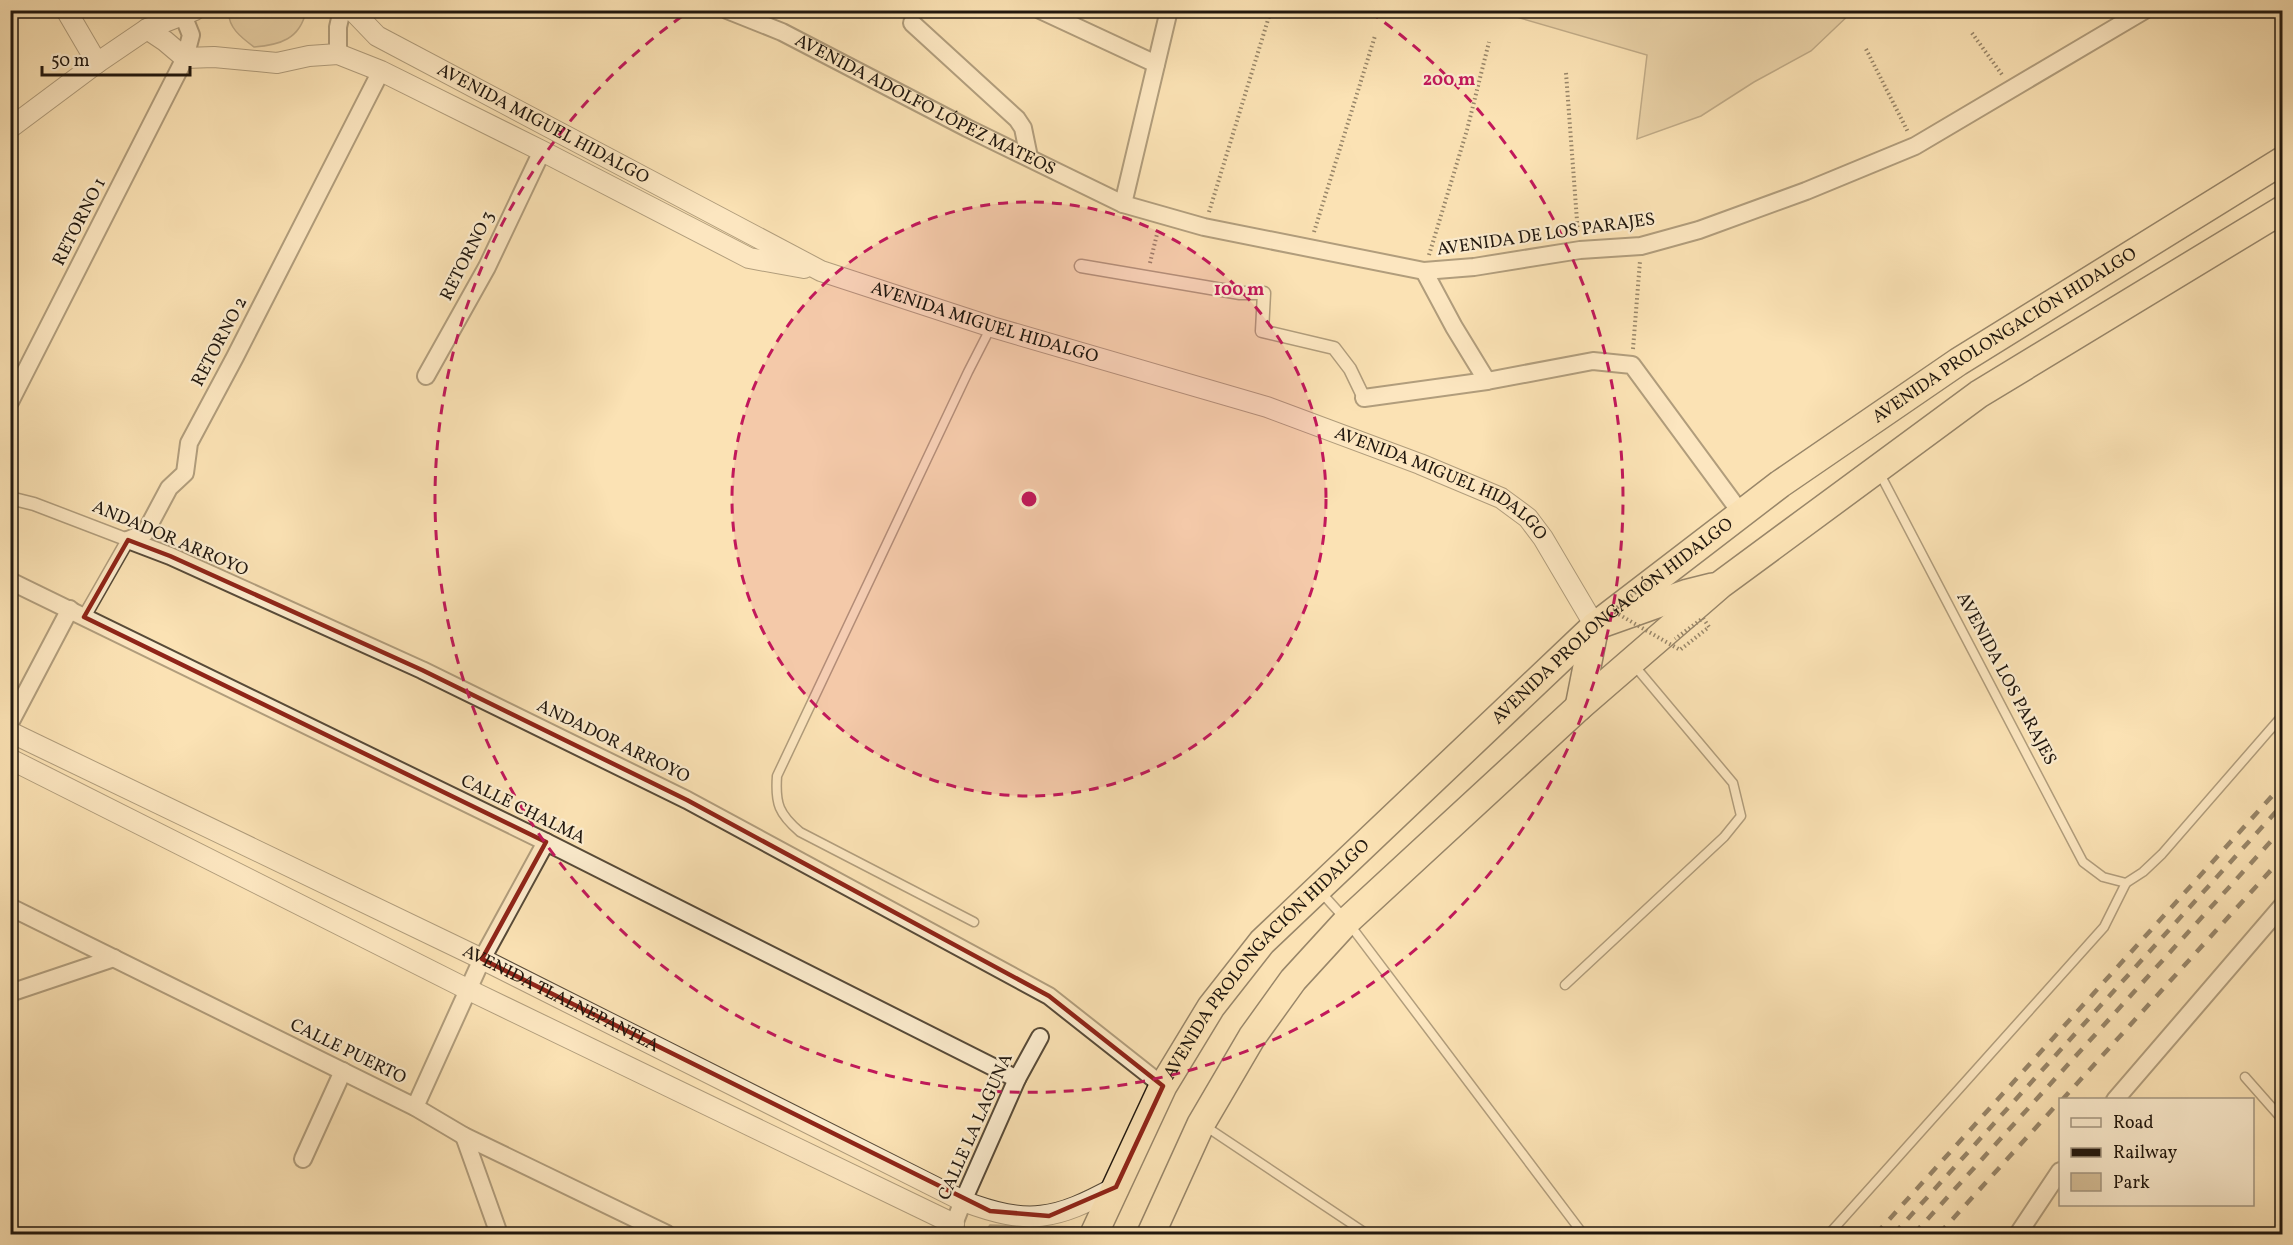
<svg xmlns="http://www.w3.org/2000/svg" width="2293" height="1245" viewBox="0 0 2293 1245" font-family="Vollkorn,serif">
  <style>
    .green { fill: #d6bf98; stroke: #7b6b53; stroke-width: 1.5 }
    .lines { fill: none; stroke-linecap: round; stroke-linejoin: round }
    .service-casing { stroke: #574a38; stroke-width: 11 }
    .pedestrian-casing { stroke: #574a38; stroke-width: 15 }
    .minor-casing { stroke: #574a38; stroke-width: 20 }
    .tertiary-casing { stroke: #574a38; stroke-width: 22 }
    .trunk-casing { stroke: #20170e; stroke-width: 30 }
    .path { stroke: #20170e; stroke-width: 4; stroke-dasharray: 1.5 3; stroke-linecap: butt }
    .service { stroke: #fcecce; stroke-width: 8 }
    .pedestrian { stroke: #fcecce; stroke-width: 12 }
    .minor { stroke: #fcecce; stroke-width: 16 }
    .tertiary { stroke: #fcecce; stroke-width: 20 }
    .trunk { stroke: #fbe2b4; stroke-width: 27 }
    .rail { stroke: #20170e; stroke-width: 4.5; stroke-dasharray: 10 10; stroke-linecap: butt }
    .path-bridge { stroke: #20170e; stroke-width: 4; stroke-dasharray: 1.5 3; stroke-linecap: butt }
    .marked { fill: none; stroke: #8f2418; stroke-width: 4.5; stroke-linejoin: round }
    .ring { fill: none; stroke: #c2185b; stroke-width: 3; stroke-dasharray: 10 8 }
    .labels { text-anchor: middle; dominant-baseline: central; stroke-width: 4.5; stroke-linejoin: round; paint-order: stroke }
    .street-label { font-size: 18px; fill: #20170e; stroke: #fcecce }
    .centre { fill: #c2185b; stroke: #fcecce; stroke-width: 3 }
    .ring-label { font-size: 18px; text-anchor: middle; font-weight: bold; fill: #c2185b; stroke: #fcecce; stroke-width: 4.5; stroke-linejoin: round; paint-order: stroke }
  </style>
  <rect width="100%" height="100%" fill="#fbe2b4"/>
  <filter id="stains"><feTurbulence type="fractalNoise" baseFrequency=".00333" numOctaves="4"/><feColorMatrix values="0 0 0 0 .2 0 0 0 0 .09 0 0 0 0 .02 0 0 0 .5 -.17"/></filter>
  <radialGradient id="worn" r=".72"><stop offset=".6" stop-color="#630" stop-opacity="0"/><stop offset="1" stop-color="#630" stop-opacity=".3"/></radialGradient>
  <g class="green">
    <path d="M229 11 306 10V11C300 39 280 45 254 47 242 38 227 27 229 11Z"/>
    <path d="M1496 11 1853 10V11L1811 51 1754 82 1701 116 1637 139 1647 55Z"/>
    <path d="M990 1225 1079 1227 1076 1234H983Z"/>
  </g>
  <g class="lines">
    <g class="service-casing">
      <g id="service">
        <path d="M1879 472 2083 862 2103 877 2126 883"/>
        <path d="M1319 890 1347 921 1583 1234"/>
        <path d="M974 922 800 832C779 814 775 804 777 776L968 372 991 327"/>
        <path d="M1565 985 1724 837 1741 816 1733 783 1633 664"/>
        <path d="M2245 1077 2282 1119"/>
        <path d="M1205 1126 1367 1234"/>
        <path d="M1829 1234 2104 927 2126 883 2143 872 2162 854 2282 716"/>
      </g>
    </g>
    <g class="pedestrian-casing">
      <g id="pedestrian">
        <path d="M1081 266 1240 293H1264L1262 331 1334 348 1350 369 1364 398"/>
        <path d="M10 498 34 504 128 540 84 617"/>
      </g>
    </g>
    <g class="minor-casing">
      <g id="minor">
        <path id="s1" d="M727 10 782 32 967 128 1123 204 1204 227 1424 271 1474 267 1580 250 1641 246 1699 230 1806 191 1915 146 2145 10"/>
        <path d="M1040 10 1156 64"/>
        <path d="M912 23 1017 119 1023 128 1029 157"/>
        <path d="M338 54V27L342 10"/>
        <path d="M1123 204 1169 10"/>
        <path d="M1424 271 1454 327 1487 381"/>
        <path d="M426 376 487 267 542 151"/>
        <path d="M1364 398 1487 381 1593 361 1632 365 1741 513"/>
        <path d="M10 402 185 58 191 35 181 10"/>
        <path d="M128 540 170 556 422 670 687 800 1049 996 1163 1086"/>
        <path d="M128 540 145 533 169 488 185 473 189 443 235 357 381 71"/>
        <path d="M10 581 546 842 1017 1079"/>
        <path d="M10 723 70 609"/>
        <path d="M10 907 415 1107 464 1136 667 1234"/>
        <path d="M10 993 114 958"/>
        <path d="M2115 1100 2282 906"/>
        <path d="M415 1107 482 959 546 842"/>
        <path d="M464 1136 499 1234"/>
        <path d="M303 1159 343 1071"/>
        <path d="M957 1234 954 1224 963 1201 1017 1079 1040 1037"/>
        <path d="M2018 1234 2060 1171"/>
      </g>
    </g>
    <g class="tertiary-casing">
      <g id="tertiary">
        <path d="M66 10 97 63"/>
        <path id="s2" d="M352 10 377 36 821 271 992 327 1267 407 1420 464 1501 498 1528 518 1543 538 1595 626"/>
        <path d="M147 29 165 41 185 58 214 57 277 63 309 56 338 54 381 71 542 151 749 258 804 268"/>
        <path d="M10 128 97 63 147 29 195 10"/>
        <path id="s3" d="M10 732 482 959 963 1201C1029 1226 1055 1220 1116 1187"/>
        <path d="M10 759 469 990 954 1224"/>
      </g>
    </g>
    <g class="trunk-casing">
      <g id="trunk">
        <path d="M1579 707 1595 626 1688 593 1712 587"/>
        <path id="s4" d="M1094 1234 1163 1086 1211 1007 1262 942 1595 626 1780 484 1958 362 2282 161"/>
        <path d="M1151 1234 1201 1124 1252 1037 1293 980 1347 921 1579 707 1720 585 1979 394 2282 210"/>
      </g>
    </g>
    <g class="path">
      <path d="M1972 33 2003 76"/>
      <path d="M1866 49 1908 132"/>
      <path d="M1566 73 1578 234"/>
      <path d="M1209 212 1271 10"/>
      <path d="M1314 232 1375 36"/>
      <path d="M1429 255 1467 130 1489 42"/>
      <path d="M1150 263 1158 230"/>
      <path d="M1633 349 1640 261"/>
    </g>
    <use href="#service" class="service"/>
    <use href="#pedestrian" class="pedestrian"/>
    <use href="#minor" class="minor"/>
    <use href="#tertiary" class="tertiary"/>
    <use href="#trunk" class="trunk"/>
    <g class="rail">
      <path d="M2062 1100 2282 858"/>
      <path d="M1876 1234 2282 785"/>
      <path d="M1894 1234 2282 805"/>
      <path d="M1914 1234 2282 829"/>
      <path d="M1939 1234 2060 1101"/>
    </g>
    <path class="path-bridge" d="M1653 578 1613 611 1680 650 1709 627 1703 618 1675 639"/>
  </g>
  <path d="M0 0H2293V1245H0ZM128 540 170 556 422 670 687 800 1049 996 1163 1086 1116 1187 1049 1216 990 1211 482 959 546 842 84 617Z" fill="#fbe2b4" fill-opacity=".55" fill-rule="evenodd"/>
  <path class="marked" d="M128 540 170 556 422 670 687 800 1049 996 1163 1086 1116 1187 1049 1216 990 1211 482 959 546 842 84 617Z"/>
  <circle cx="1029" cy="499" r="297" fill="#c2185b" fill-opacity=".12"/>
  <g class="ring">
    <circle cx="1029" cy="499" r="297"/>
    <path d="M1370 12A594 594 0 1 1 688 12"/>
  </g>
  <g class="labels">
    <g class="street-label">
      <text stroke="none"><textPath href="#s1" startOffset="220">AVENIDA ADOLFO LÓPEZ MATEOS</textPath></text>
      <text stroke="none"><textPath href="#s2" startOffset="224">AVENIDA MIGUEL HIDALGO</textPath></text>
      <text transform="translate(80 222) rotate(-63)">RETORNO 1</text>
      <text transform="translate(1546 235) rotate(-8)">AVENIDA DE LOS PARAJES</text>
      <text transform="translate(468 256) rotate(-63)">RETORNO 3</text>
      <text stroke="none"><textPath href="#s2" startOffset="710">AVENIDA MIGUEL HIDALGO</textPath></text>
      <text stroke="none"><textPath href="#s4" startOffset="1300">AVENIDA PROLONGACIÓN HIDALGO</textPath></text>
      <text transform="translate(220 342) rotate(-62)">RETORNO 2</text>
      <text stroke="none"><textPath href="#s2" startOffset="1196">AVENIDA MIGUEL HIDALGO</textPath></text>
      <text transform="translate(170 539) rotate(23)">ANDADOR ARROYO</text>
      <text stroke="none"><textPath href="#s4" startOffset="814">AVENIDA PROLONGACIÓN HIDALGO</textPath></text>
      <text transform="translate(2006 679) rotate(62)">AVENIDA LOS PARAJES</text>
      <text transform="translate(613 742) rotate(26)">ANDADOR ARROYO</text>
      <text transform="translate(523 810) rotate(26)">CALLE CHALMA</text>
      <text stroke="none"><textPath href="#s4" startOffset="328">AVENIDA PROLONGACIÓN HIDALGO</textPath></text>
      <text stroke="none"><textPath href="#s3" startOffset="612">AVENIDA TLALNEPANTLA</textPath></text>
      <text transform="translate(348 1052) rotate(26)">CALLE PUERTO</text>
      <text transform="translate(976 1127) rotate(-66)">CALLE LA LAGUNA</text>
    </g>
  </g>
  <circle cx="1029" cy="499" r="9" class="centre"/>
  <g class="ring-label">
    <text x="1449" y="85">200 m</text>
    <text x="1239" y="295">100 m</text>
  </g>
  <rect width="2293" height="1245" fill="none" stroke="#fbe2b4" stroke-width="36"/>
  <rect x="12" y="12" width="2269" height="1221" fill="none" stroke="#20170e" stroke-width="3"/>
  <rect x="18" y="18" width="2257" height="1209" fill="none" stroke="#20170e" stroke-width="1.5"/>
  <rect x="2059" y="1098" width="195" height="108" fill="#fcecce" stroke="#a49781" stroke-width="1.5"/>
  <rect x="2071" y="1118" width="30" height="9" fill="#fcecce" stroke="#a49781" stroke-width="1.5"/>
  <text x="2113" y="1128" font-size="18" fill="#20170e">Road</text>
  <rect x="2071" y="1148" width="30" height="9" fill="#20170e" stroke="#a49781" stroke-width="1.5"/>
  <text x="2113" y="1158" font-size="18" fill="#20170e">Railway</text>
  <rect x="2071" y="1173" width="30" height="18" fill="#d6bf98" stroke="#a49781" stroke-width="1.5"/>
  <text x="2113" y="1188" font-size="18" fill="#20170e">Park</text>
  <path d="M42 66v9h148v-9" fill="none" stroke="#20170e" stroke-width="3"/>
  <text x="51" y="66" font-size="18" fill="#20170e" stroke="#fcecce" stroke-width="4.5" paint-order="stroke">50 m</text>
  <rect width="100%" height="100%" filter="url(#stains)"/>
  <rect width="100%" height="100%" fill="url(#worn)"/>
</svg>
